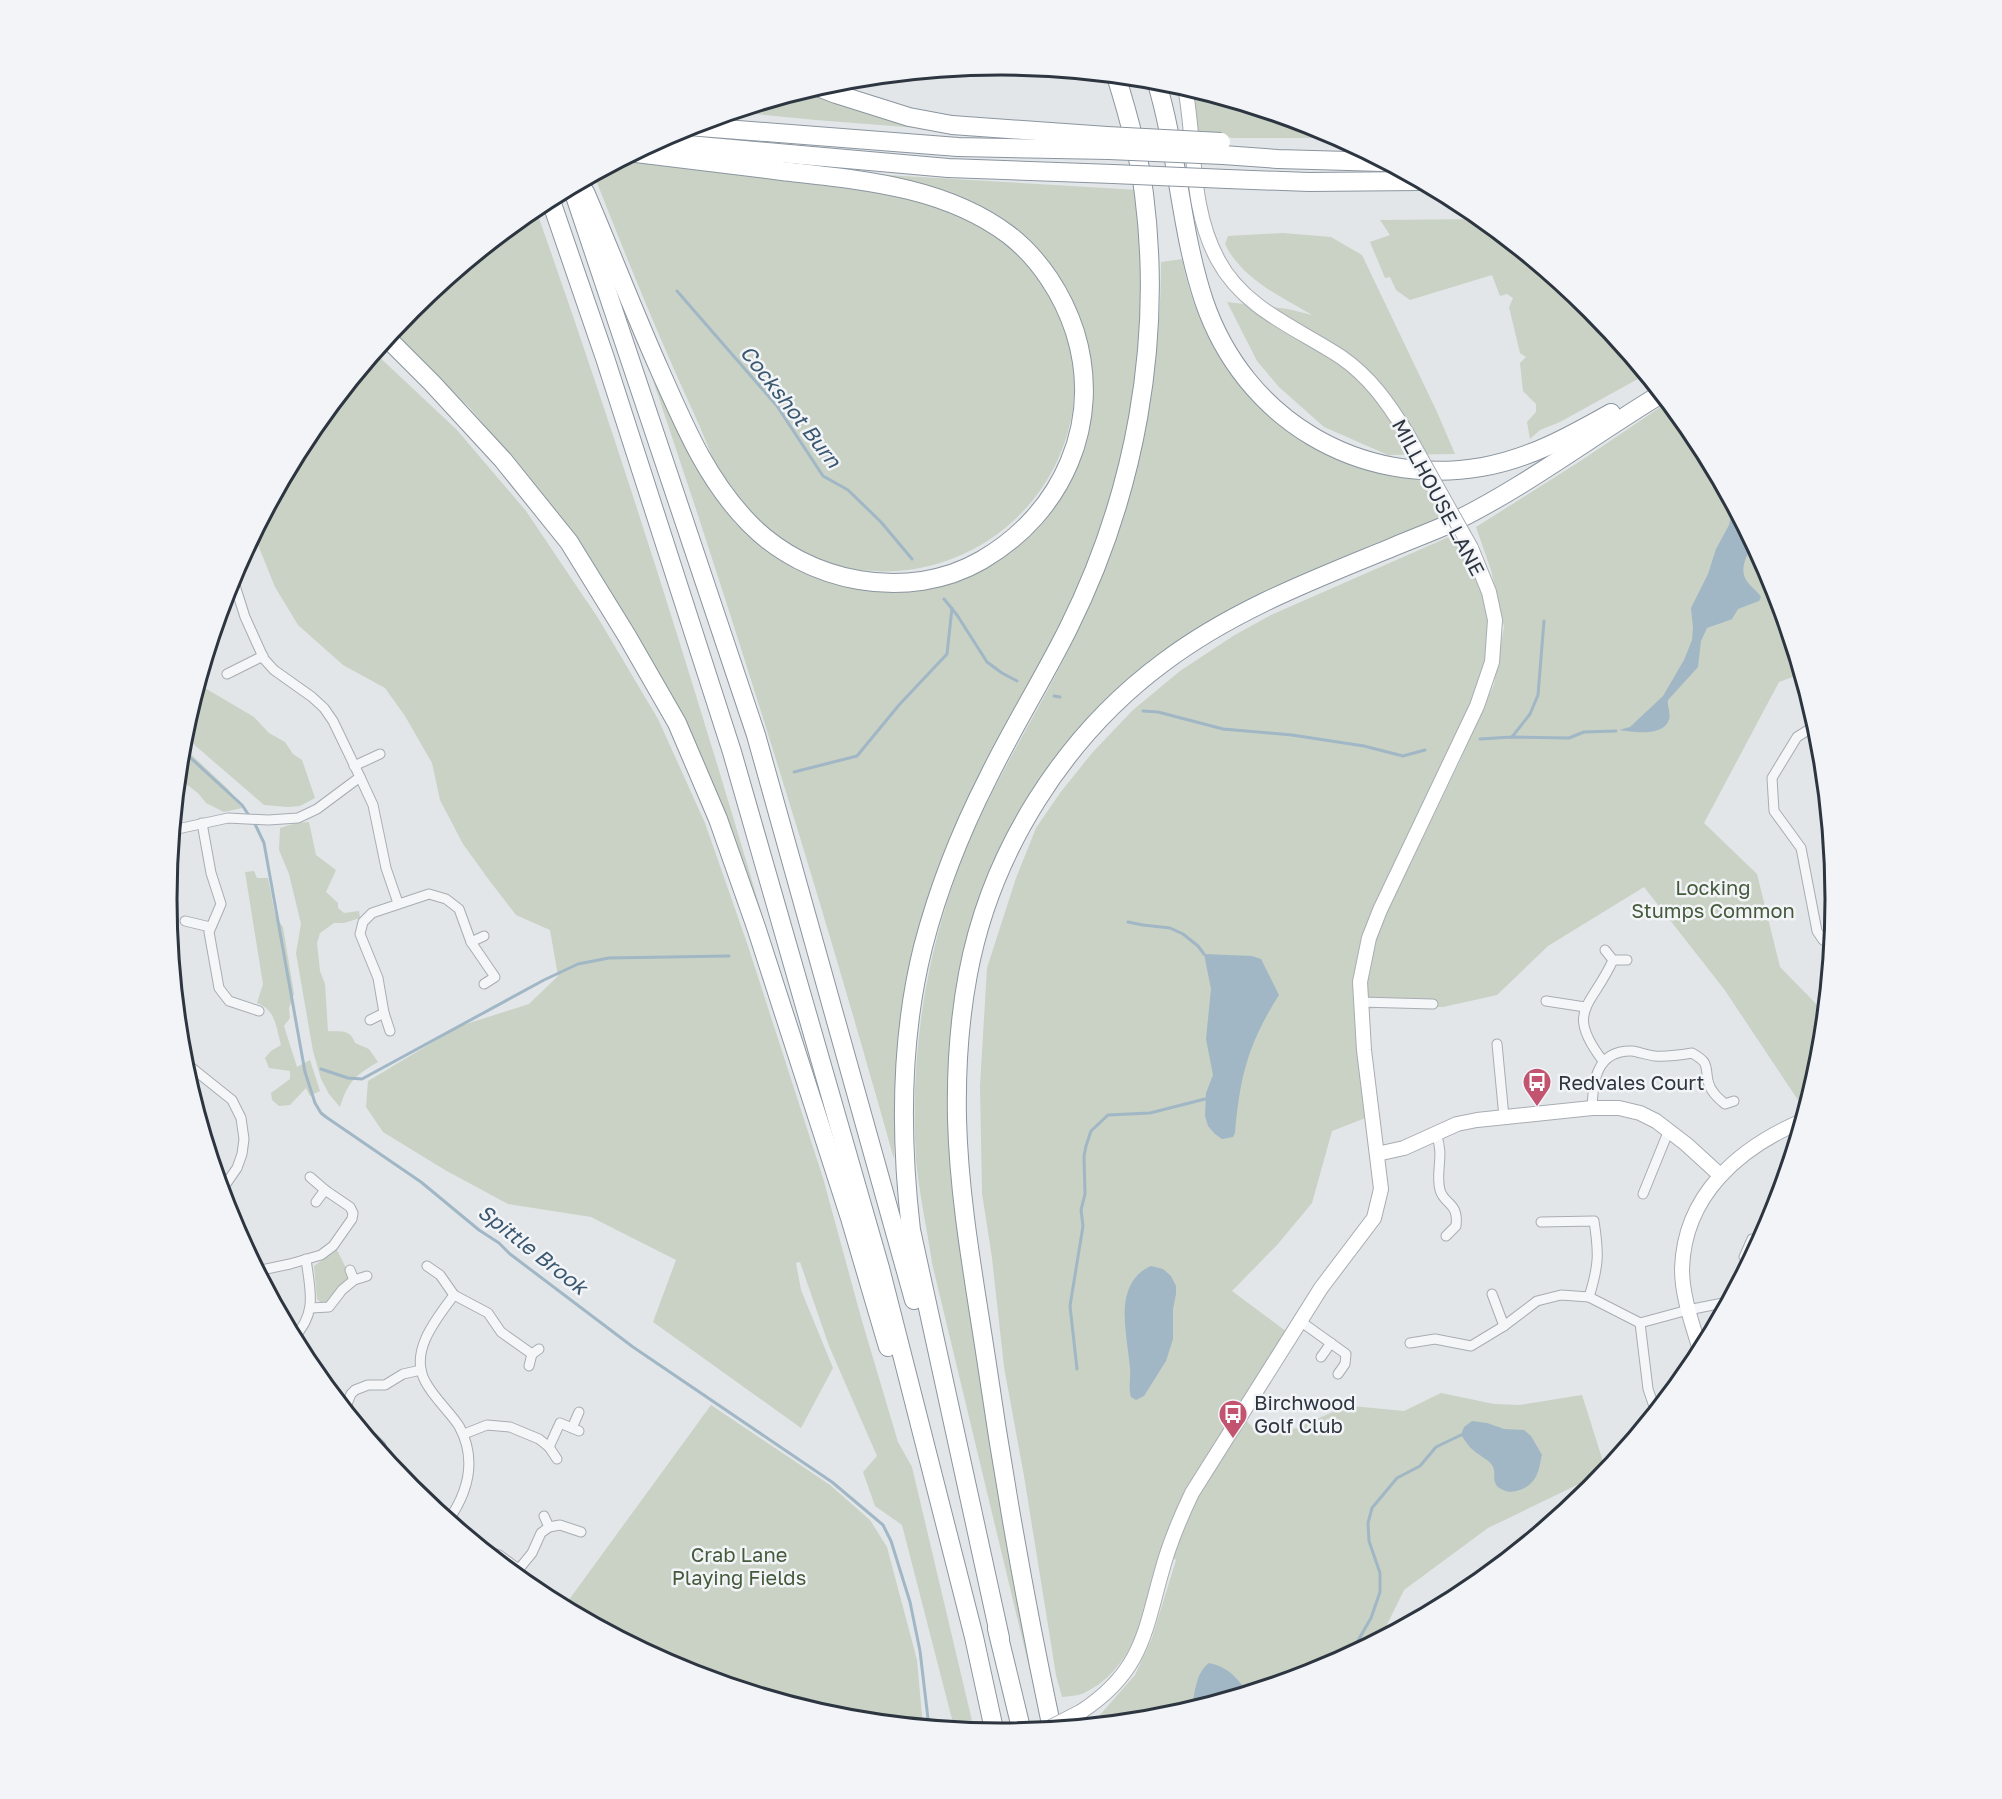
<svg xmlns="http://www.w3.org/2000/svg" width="2002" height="1799" viewBox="0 0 2002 1799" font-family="'Golos Text',sans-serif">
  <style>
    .green { fill: #c9d2c4 }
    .water { fill: #a1b7c6 }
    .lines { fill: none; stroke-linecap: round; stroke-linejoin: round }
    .stream { stroke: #a1b7c6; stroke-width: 3 }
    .street-casing { stroke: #a8adb3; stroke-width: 11 }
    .secondary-casing { stroke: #a8adb3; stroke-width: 16 }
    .highway-casing { stroke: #8b959f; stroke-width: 20 }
    .street { stroke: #f5f6f8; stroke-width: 9 }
    .secondary { stroke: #fff; stroke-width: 14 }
    .highway { stroke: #fff; stroke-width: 18 }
    .secondary-bridge-casing { stroke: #a8adb3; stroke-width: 16; stroke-linecap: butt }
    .highway-bridge-casing { stroke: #8b959f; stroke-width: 20; stroke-linecap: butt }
    .secondary-bridge { stroke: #fff; stroke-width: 14 }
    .highway-bridge { stroke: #fff; stroke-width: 18 }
    .labels { text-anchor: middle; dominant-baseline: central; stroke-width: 5; stroke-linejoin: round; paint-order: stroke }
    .street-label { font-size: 20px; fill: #2c3540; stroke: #f2f4f7 }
    .park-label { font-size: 20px; fill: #445a3a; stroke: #f2f4f7 }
    .poi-label { font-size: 20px; fill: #2c3540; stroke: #f2f4f7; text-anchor: start }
    .water-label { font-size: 21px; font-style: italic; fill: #3a5870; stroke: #f2f4f7 }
    .rim { fill: none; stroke: #2c3540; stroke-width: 3 }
  </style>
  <rect width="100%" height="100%" fill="#e2e6e9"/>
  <g class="green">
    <path d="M1192 89 1321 128 1339 138H1233L1197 134Z"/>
    <path d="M808 90 814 93 944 130 816 120 735 112Z"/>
    <path d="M619 161C684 168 748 175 812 184 865 191 919 196 967 220 1009 240 1043 276 1060 319 1078 360 1079 405 1063 447 1028 542 922 594 826 562 795 552 768 532 745 509 720 484 710 449 696 418 659 338 626 257 594 175Z"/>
    <path d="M869 174 1138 190 1143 222V355L1119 481 1073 606 959 823 896 1090 894 1159C817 884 732 612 640 342L696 465 713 495 735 523 762 546 776 556 808 572 946 579 1058 498 1086 345 1015 229C970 195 923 187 869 174Z"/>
    <path d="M535 207C622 453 700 702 773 952L691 743 498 441 470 408 392 332 411 309Z"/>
    <path d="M1481 219 1592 309 1645 375 1560 422 1540 430 1530 439 1527 422 1536 412V404L1523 391 1520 363 1526 357 1520 353 1509 307 1513 298 1507 294 1500 296 1492 275 1410 300 1396 290 1390 277 1385 278 1370 242 1390 235 1380 220Z"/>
    <path d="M1283 233 1331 237 1362 255 1437 412 1455 454 1388 455 1324 427 1279 387 1257 361 1227 302 1288 309 1312 315C1281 297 1241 278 1225 244L1228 236Z"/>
    <path d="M1182 259C1206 383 1296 467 1422 480L1443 518 1373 544 1303 575 1178 643 1148 663 1126 682 995 870 952 1091 1041 1717 932 1263C927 1228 919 1194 916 1159 910 1066 923 971 953 884 980 803 1027 732 1065 657 1128 533 1161 401 1161 262Z"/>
    <path d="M375 353 457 430 526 511 598 618 658 719 705 823 748 946 823 1178 862 1321 898 1442 912 1467 973 1725 954 1727 902 1525 875 1506 863 1472 877 1456 829 1346 800 1262 796 1263 801 1290 833 1368 801 1428 653 1322 676 1260 591 1217 508 1204 445 1170 383 1132 366 1107 368 1081 460 1026 529 1004 558 976 550 930 516 915 489 880 463 844 440 800 432 763 405 716 385 688 343 665 298 625 275 587 254 535 307 435Z"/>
    <path d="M1668 402 1695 436 1773 580 1801 674 1779 682 1704 823 1757 874 1780 967 1825 1013 1820 1063 1806 1108 1804 1109 1724 989 1644 887 1548 946 1497 995 1443 1007H1385L1357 1010 1368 1117 1332 1131 1312 1203 1277 1245 1232 1291 1287 1332 1239 1412 1259 1435 1297 1428 1335 1411 1352 1406 1404 1411 1441 1393 1494 1404 1519 1405 1582 1395 1606 1471 1488 1528 1404 1590 1380 1639 1320 1671 1164 1719 1079 1727 1099 1716 1135 1675 1152 1638 1176 1560 1163 1551C1149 1601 1137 1668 1084 1693 1078 1696 1069 1696 1062 1697L1056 1675 1024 1476 1004 1367 992 1258 982 1193 980 1086 987 968 1016 878 1036 828 1060 793 1092 753 1133 710 1180 671 1233 636 1271 615 1451 536 1475 575 1491 620 1486 668 1458 733 1400 858 1412 861 1460 761 1494 684 1504 627 1491 570 1476 527 1582 460Z"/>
    <path d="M198 684 254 717 269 733 285 742 293 754 302 760 315 798 300 806 288 807 264 805 183 735Z"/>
    <path d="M181 745 229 790 242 808 224 812 206 803 198 793 178 778Z"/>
    <path d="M309 822 316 855 336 870 326 892 338 903V908L344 913 359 911 360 918 344 923H334L320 933 317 943 320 971 325 984 328 1031C340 1032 350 1028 355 1043L369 1049 378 1062C356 1075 348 1081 340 1107L329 1094 321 1079 313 1051 296 953 301 924 289 874 279 850 280 828 296 823Z"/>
    <path d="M254 871 257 878H268L275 915 283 927 294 994 289 1008 290 1018 284 1026 297 1067 310 1060 320 1091 310 1096 306 1088 290 1105 279 1106 272 1100 271 1093 290 1079V1071L269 1068 265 1058 271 1051 281 1045C276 1027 276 1010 257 1003L263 984 245 872Z"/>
    <path d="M337 1250 349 1274V1277L328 1302 321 1303 317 1299 314 1266Z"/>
    <path d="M711 1405 830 1485 870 1520 887 1547 917 1660 923 1727 838 1718 681 1671 563 1608Z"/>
  </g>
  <g class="water">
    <path d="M1733 507 1753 545C1745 558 1737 573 1751 586 1755 590 1758 592 1761 597L1759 601 1738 609 1732 619 1727 621 1707 628 1701 641 1698 667 1668 700C1667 707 1671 713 1669 720 1663 737 1632 732 1619 730L1630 727 1663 696 1684 660 1692 640 1693 628 1691 608 1708 574 1716 549 1729 525Z"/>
    <path d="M1204 954 1252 956 1261 959 1279 995C1248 1044 1240 1076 1235 1133L1233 1137 1222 1139 1215 1134 1208 1126 1205 1116 1206 1093 1213 1075 1206 1039 1211 989Z"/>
    <path d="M1151 1266 1163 1269 1171 1276 1176 1286V1294L1173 1309V1339L1166 1361 1144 1396 1136 1400 1131 1397C1128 1387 1131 1378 1130 1369 1128 1336 1111 1284 1151 1266Z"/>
    <path d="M1472 1421 1487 1423 1504 1429 1524 1430 1531 1436 1542 1455C1540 1461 1540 1468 1537 1474 1532 1488 1511 1498 1498 1487 1491 1480 1497 1472 1492 1465 1488 1459 1478 1455 1473 1450 1468 1446 1465 1440 1461 1435L1464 1427Z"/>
    <path d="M1209 1663C1219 1665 1229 1670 1236 1678 1241 1683 1244 1689 1251 1692L1191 1710C1195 1695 1195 1673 1209 1663Z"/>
  </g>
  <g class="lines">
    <g class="stream">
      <path d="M677 291 777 406 823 476 848 490 881 522 912 559"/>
      <path d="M944 599 957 615 987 662 1002 673 1017 681"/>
      <path d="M1054 696 1060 697"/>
      <path d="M1143 711 1158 712 1223 729 1292 735 1364 746 1403 756 1425 750"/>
      <path d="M1512 737 1530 714 1538 695 1544 621"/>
      <path d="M1480 739 1512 737 1569 738 1584 732 1616 731"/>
      <path d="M181 749 242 805 250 817"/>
      <path d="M794 772 857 756 899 705 947 654 952 608"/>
      <path d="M254 822 264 843 305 1072 315 1103 321 1113 326 1117 421 1182 479 1230 499 1243 510 1254 633 1347 832 1482 883 1525 891 1541 910 1602 920 1651 929 1727"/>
      <path d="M1128 922 1143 925 1170 928 1183 934 1198 946 1204 954"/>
      <path d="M321 1069 348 1078 362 1079 544 980 578 964 609 958 729 956"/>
      <path d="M1077 1369 1070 1306 1083 1226 1081 1210 1085 1194 1084 1156 1086 1146 1091 1131 1108 1115 1150 1113 1205 1099"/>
      <path d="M1349 1656 1371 1618 1380 1592V1573L1369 1541 1368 1523 1372 1508 1397 1478 1420 1466 1436 1447 1461 1435"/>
    </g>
    <g class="street-casing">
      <g id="street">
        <path d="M1186 94 1199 91"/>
        <path d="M227 674 263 656"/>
        <path d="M1816 725 1797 737 1772 778 1774 811 1801 848 1817 931 1823 940 1832 945"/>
        <path d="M354 766 380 754"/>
        <path d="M360 777 373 805 386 868 398 903"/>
        <path d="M202 823 211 873 221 904 209 932 219 988 229 1001 259 1011"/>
        <path d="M173 830 228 818 268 820 298 818 317 809 360 777 333 721 324 708 312 697 274 670 264 659 245 617 232 576"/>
        <path d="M185 921 210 927"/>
        <path d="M471 942 484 936"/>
        <path d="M1605 950 1613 960H1627"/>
        <path d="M1546 1001 1585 1007"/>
        <path d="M1360 1002 1433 1004"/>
        <path d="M370 1020 384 1013"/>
        <path d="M390 1031 384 1013 378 978 360 934 363 922 372 913 429 894 446 899 459 909 471 942 495 977 484 984"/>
        <path d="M1497 1044 1504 1117"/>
        <path d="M182 1060 232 1100 241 1118 244 1139 242 1154 237 1168 221 1191"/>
        <path d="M1603 1061C1564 1010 1592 1007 1613 960"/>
        <path d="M1592 1108C1593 1082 1596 1050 1632 1051 1639 1052 1647 1055 1655 1056 1667 1057 1680 1055 1692 1053 1709 1063 1705 1064 1708 1081 1710 1091 1718 1098 1725 1104L1734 1101"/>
        <path d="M1436 1134C1445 1157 1435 1170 1440 1190 1444 1205 1459 1202 1456 1226L1446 1236"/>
        <path d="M310 1177 325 1190 316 1202"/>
        <path d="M1643 1194 1669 1130"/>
        <path d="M1541 1222 1594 1221C1599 1253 1599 1265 1589 1297"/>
        <path d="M1744 1257 1752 1239 1761 1240"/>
        <path d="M427 1266 440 1275 454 1295 488 1313 501 1332 532 1354"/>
        <path d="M350 1270 354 1280 367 1276"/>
        <path d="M257 1271 290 1264 321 1255 333 1246 352 1219 353 1213 350 1207 325 1190"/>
        <path d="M1492 1294 1504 1326"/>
        <path d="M311 1308 329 1307 342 1290 354 1280"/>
        <path d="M1300 1321 1346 1354 1345 1364 1338 1374"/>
        <path d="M1640 1323 1648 1389 1656 1412"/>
        <path d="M293 1338C318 1314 310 1290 306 1259"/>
        <path d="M1410 1343 1435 1339 1471 1346 1504 1326 1537 1301 1561 1295 1589 1297 1640 1323 1688 1310 1728 1302"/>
        <path d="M1321 1357 1331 1343"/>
        <path d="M529 1366 532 1354 539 1349"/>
        <path d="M351 1417 347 1404 351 1394 355 1390 368 1385H385L403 1374 421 1370"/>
        <path d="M353 1419 381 1446"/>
        <path d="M572 1428 579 1412"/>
        <path d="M464 1434 487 1425 510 1427 539 1439 549 1447 557 1459"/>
        <path d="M549 1447 560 1423 579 1431"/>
        <path d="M1558 1513H1564"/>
        <path d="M544 1516 549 1527 560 1525 581 1532"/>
        <path d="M448 1521C469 1491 477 1459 459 1426 449 1411 433 1397 425 1381 409 1351 437 1318 454 1295"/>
        <path d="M486 1551 499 1555 517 1568"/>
        <path d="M514 1575 532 1553 541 1533 549 1527"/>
      </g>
    </g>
    <g class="secondary-casing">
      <g id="secondary">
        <path d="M1185 87C1196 144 1189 207 1218 260 1244 309 1297 328 1341 357 1370 377 1388 403 1406 432"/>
        <path d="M1377 1154 1404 1148 1457 1124 1477 1120 1592 1108H1619L1640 1113 1656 1121 1686 1144 1720 1175"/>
        <path d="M1701 1353C1693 1326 1682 1297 1682 1269 1684 1195 1739 1148 1802 1121"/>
        <path d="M1082 1711C1147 1668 1145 1625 1166 1557 1173 1535 1182 1514 1192 1493L1321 1288 1374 1218 1381 1189 1364 1050 1360 982 1369 938 1380 910 1477 706 1492 662 1495 620 1489 592 1471 548"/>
      </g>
    </g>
    <g class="highway-casing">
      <g id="highway">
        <path d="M1156 80C1178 152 1180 229 1204 301 1244 419 1359 488 1482 467 1529 459 1570 436 1611 413"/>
        <path d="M818 87 836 94 909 117 952 125 1107 136"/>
        <path d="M687 126 958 147 1109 150"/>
        <path d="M655 142 948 168 1113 174"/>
        <path d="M1223 155 1278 159 1383 162"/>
        <path d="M1227 179 1309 182 1420 181"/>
        <path d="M572 187 756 735 914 1300"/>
        <path d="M585 192C611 252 634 313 661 373 685 427 707 480 749 523 807 583 908 603 982 560 1063 513 1103 422 1075 332 1063 295 1040 259 1009 235 944 186 860 180 782 171 733 165 684 159 636 153"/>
        <path d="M550 198 605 358 732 752 880 1268 974 1637 995 1734"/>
        <path d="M387 338 432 383 503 460 569 542 627 636 677 723 718 819 756 927 850 1218 888 1347"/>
        <path d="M997 1629 1022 1732"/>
        <path d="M1000 1638 911 1230C900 1136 900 1039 923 947 938 889 961 831 988 778 1013 727 1043 679 1068 629 1135 495 1163 342 1144 194 1139 154 1128 114 1116 76"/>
        <path d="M1052 1729C1026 1606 1004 1482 986 1358 974 1279 959 1199 957 1119 956 1071 959 1022 968 974 991 851 1064 736 1164 662 1233 610 1315 579 1393 547 1412 539 1431 532 1449 524 1524 488 1590 437 1661 394"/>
      </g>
    </g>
    <use href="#street" class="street"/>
    <use href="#secondary" class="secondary"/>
    <use href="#highway" class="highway"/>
    <g class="secondary-bridge-casing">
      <g id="secondary-bridge">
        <path d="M1406 432 1471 548"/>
        <path d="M1045 1730 1082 1711"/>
      </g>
    </g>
    <g class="highway-bridge-casing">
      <g id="highway-bridge">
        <path d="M1107 136 1221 142"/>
        <path d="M1109 150 1223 155"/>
        <path d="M1113 174 1227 179"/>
      </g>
    </g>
    <use href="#secondary-bridge" class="secondary-bridge"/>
    <use href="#highway-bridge" class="highway-bridge"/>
  </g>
  <defs>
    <g id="bus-pin" transform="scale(1.5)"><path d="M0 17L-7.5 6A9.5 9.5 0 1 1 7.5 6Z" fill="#c25470" stroke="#f2f4f7"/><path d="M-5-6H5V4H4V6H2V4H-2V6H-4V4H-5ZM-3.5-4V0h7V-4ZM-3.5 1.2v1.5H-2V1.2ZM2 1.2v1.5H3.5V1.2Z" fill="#fff"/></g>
  </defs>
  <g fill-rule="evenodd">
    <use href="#bus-pin" x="1537" y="1082"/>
    <use href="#bus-pin" x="1233" y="1414"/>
  </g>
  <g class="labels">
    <g class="street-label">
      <text transform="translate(1439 497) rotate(62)">MILLHOUSE LANE</text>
    </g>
    <g class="park-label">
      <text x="1713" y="887">Locking<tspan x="1713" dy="23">Stumps Common</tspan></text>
      <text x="739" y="1554">Crab Lane<tspan x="739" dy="23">Playing Fields</tspan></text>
    </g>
    <g class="poi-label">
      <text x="1558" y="1082">Redvales Court</text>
      <text x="1254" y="1402">Birchwood<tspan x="1254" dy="23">Golf Club</tspan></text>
    </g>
    <g class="water-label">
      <text transform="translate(791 406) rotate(52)">Cockshot Burn</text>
      <text transform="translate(533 1249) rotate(38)">Spittle Brook</text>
    </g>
  </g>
  <path d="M0 0H2002V1799H0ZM177 899a824 824 0 1 1 1648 0a824 824 0 1 1-1648 0Z" fill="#f2f4f7" fill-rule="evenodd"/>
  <path class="rim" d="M177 899a824 824 0 1 1 1648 0a824 824 0 1 1-1648 0Z"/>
</svg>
